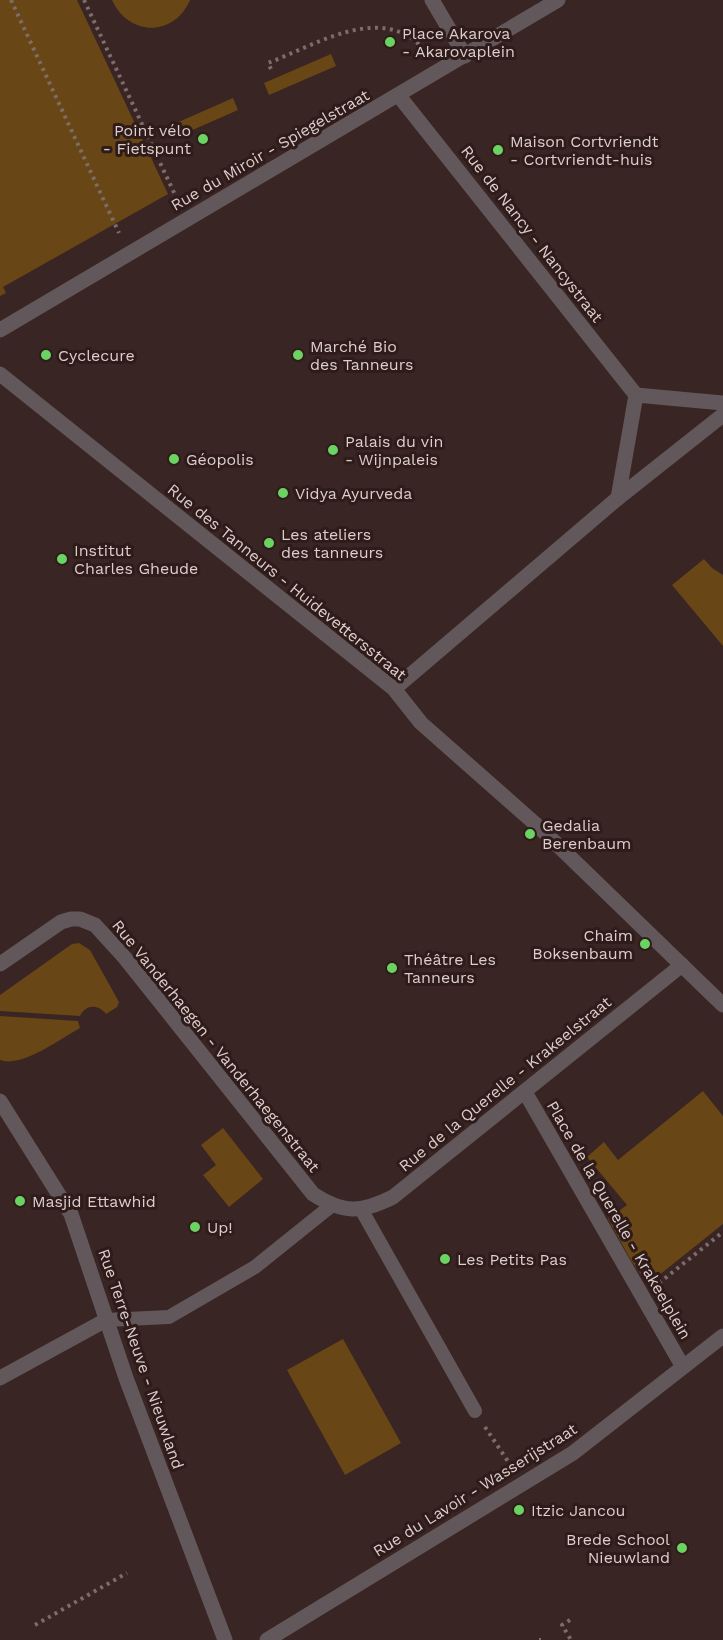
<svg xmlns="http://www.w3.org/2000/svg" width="723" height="1640" viewBox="0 0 723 1640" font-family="'Work Sans',sans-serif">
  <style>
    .green { fill: #684615 }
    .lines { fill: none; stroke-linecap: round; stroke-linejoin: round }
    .path { stroke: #7d6c6a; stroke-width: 4; stroke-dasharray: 3 4.5; stroke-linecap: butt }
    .service { stroke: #62585b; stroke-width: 14 }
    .pedestrian { stroke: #62585b; stroke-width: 15 }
    .minor { stroke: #62585b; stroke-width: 15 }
    .poi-dot { fill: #6bd362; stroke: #2e1b1a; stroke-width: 2 }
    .labels { text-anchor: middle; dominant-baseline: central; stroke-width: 6; stroke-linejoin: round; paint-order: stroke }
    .poi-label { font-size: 16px; fill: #dbcecc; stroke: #2e1b1a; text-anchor: start }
    .street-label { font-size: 16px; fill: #dbcecc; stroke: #2e1b1a }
  </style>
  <rect width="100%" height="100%" fill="#392523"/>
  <g class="green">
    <path d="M0 0H77L168 194 3 287 6 293 0 296Z"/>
    <path d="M112 0H190C174 37 129 37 112 0Z"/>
    <path d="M331 54 336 66 269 95 264 83Z"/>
    <path d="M233 98 238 110 179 136 174 124Z"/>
    <path d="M704 559 712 568 723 575V646L672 585Z"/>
    <path d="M79 943 90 950 119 1002 117 1007 106 1014C98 1004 86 1004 80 1016L0 1011V995L72 944Z"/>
    <path d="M0 1016 78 1021 80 1028C60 1039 22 1068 0 1060Z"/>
    <path d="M703 1091 723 1116V1224L648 1284 632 1262 608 1219 627 1205 587 1157 604 1142 618 1160Z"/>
    <path d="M223 1128 263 1179 229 1207 203 1175 216 1165 201 1145Z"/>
    <path d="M343 1339 401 1443 345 1475 287 1370Z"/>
  </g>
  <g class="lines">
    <g class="path">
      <path d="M11 0 119 233"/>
      <path d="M84 0 177 199"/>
      <path d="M271 69 268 63C318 44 385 0 427 53"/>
      <path d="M659 1283 723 1232"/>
      <path d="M485 1427 511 1466"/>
      <path d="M570 1620 562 1625 571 1640"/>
      <path d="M35 1625 127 1573"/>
      <path d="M539 1640H541"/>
    </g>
    <g class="service">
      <path d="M361 1209 475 1411"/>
      <path d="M106 1320 169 1317 255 1267 331 1206"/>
    </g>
    <g class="pedestrian">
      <path d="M618 498 723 415"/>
      <path d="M525 1092 683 1367"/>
    </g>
    <g class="minor">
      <path d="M432 0 465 56"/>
      <path d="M399 96 636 395"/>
      <path d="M0 330 558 0"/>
      <path d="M0 374 394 689 421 723 540 828 723 1005"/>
      <path d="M636 395 723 403"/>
      <path d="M394 689 618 498 636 395"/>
      <path d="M0 964 61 922 71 919H80L95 925 125 958 313 1194C344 1214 361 1213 393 1197L682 965"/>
      <path d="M0 1101 71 1214 126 1378 225 1640"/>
      <path d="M0 1378 106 1320"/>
      <path d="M267 1640 573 1453 723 1336"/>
    </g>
  </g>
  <g class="poi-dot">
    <circle cx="390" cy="42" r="6"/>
    <circle cx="203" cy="139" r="6"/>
    <circle cx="498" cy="150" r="6"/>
    <circle cx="46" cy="355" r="6"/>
    <circle cx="298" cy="355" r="6"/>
    <circle cx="333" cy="450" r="6"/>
    <circle cx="174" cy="459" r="6"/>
    <circle cx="283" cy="493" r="6"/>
    <circle cx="269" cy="543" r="6"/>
    <circle cx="62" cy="559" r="6"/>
    <circle cx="530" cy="834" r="6"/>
    <circle cx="645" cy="944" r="6"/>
    <circle cx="392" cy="968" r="6"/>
    <circle cx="20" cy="1201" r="6"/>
    <circle cx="195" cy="1227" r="6"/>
    <circle cx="445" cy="1259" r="6"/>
    <circle cx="519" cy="1510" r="6"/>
    <circle cx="682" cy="1548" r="6"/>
  </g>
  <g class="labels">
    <g class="poi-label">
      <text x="402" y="33">Place Akarova<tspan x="402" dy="18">- Akarovaplein</tspan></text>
      <text x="191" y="130" text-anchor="end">Point vélo<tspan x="191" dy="18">- Fietspunt</tspan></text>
      <text x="510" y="141">Maison Cortvriendt<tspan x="510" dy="18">- Cortvriendt-huis</tspan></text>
      <text x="310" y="346">Marché Bio<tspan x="310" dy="18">des Tanneurs</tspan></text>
      <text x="58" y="355">Cyclecure</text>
      <text x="345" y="441">Palais du vin<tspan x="345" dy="18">- Wijnpaleis</tspan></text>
      <text x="186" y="459">Géopolis</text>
      <text x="295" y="493">Vidya Ayurveda</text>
      <text x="281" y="534">Les ateliers<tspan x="281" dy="18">des tanneurs</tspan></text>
      <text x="74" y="550">Institut<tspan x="74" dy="18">Charles Gheude</tspan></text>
      <text x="542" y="825">Gedalia<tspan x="542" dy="18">Berenbaum</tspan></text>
      <text x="633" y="935" text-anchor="end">Chaim<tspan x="633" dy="18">Boksenbaum</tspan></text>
      <text x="404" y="959">Théâtre Les<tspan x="404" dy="18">Tanneurs</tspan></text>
      <text x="32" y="1201">Masjid Ettawhid</text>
      <text x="207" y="1227">Up!</text>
      <text x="457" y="1259">Les Petits Pas</text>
      <text x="531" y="1510">Itzic Jancou</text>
      <text x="670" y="1539" text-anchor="end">Brede School<tspan x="670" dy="18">Nieuwland</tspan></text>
    </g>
    <g class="street-label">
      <text transform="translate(270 150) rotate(-30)">Rue du Miroir - Spiegelstraat</text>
      <text transform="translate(532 234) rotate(52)">Rue de Nancy - Nancystraat</text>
      <text transform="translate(287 582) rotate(39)">Rue des Tanneurs - Huidevettersstraat</text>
      <text transform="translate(216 1046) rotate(51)">Rue Vanderhaegen - Vanderhaegenstraat</text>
      <text transform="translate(505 1084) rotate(-39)">Rue de la Querelle - Krakeelstraat</text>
      <text transform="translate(619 1220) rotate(60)">Place de la Querelle - Krakeelplein</text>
      <text transform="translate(141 1359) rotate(71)">Rue Terre-Neuve - Nieuwland</text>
      <text transform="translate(475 1490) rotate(-32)">Rue du Lavoir - Wasserijstraat</text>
    </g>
  </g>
</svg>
